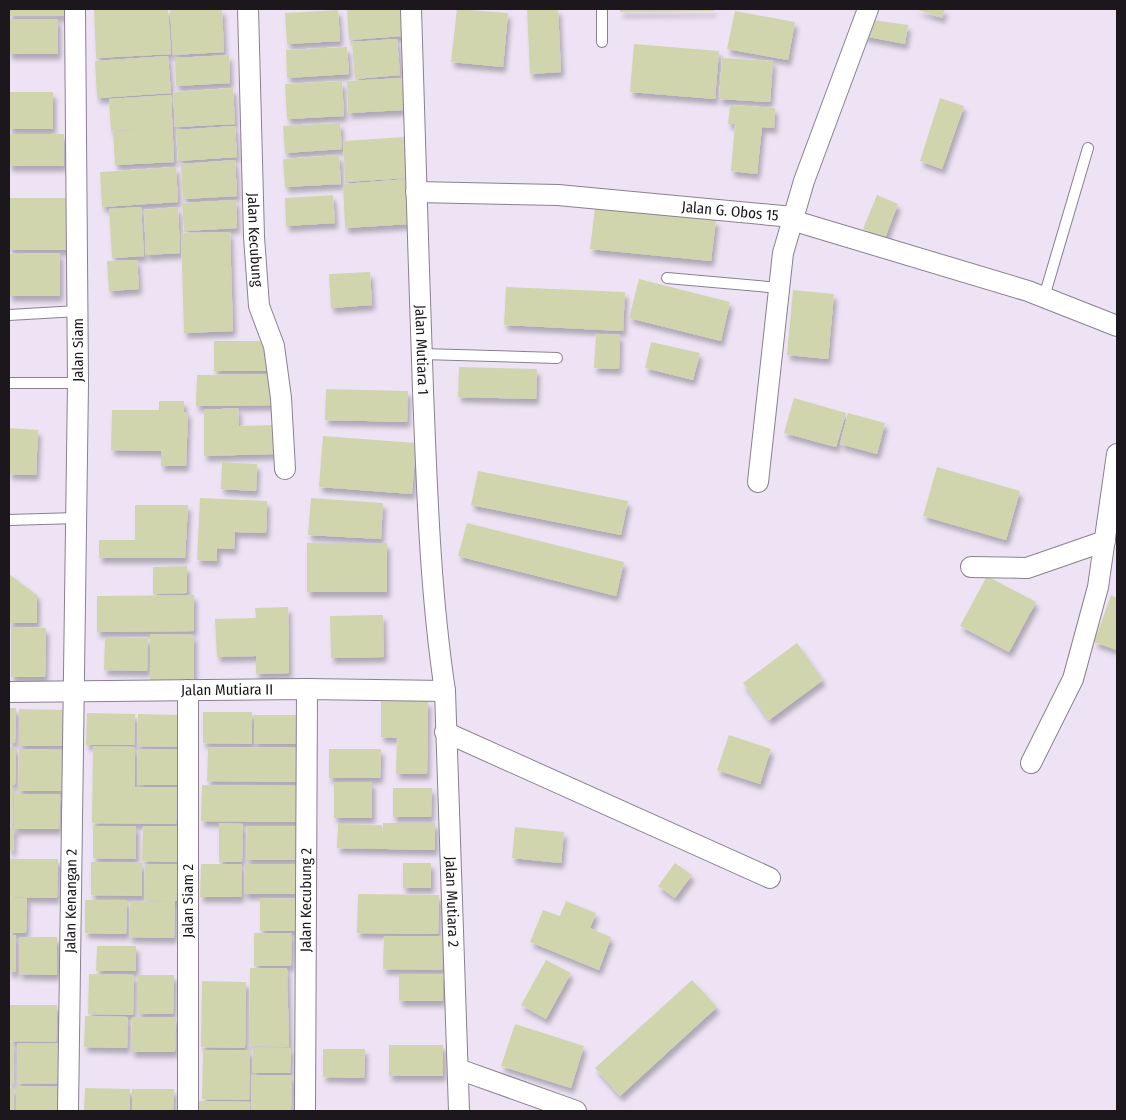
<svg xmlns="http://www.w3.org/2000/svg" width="1126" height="1120" viewBox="0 0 1126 1120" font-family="'Fira Sans Condensed',sans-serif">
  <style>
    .building { fill: #d1d5ad; filter: url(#shadow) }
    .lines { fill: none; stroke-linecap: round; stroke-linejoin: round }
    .lane-casing { stroke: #8a8090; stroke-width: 12 }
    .street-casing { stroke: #8a8090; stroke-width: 22 }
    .lane { stroke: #fff; stroke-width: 10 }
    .street { stroke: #fff; stroke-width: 20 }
    .labels { text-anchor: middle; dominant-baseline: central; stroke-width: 4; stroke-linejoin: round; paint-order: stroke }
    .street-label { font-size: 15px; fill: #1b171d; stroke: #fff }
  </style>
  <defs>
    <filter id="shadow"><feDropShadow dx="3" dy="5.5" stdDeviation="2.5" flood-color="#0004"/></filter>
  </defs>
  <rect width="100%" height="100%" fill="#ede3f4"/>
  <g class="building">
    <rect x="9" y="9" width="57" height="7"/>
    <path d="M94 9H168L171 54 96 58Z"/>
    <path d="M170 9H222L224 52 173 55Z"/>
    <path d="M347 9H401L403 36 349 40Z"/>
    <path d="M457 9 508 13 503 67 451 62Z"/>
    <path d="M527 9H558L561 72 530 74Z"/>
    <path d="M620 9H714V11L620 12Z"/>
    <path d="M915 9H945L942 18Z"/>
    <path d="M338 10 340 41 287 44 285 13Z"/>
    <path d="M735 11 795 22 788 60 727 49Z"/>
    <rect x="9" y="19" width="49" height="35"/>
    <path d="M866 19 908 25 905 44 863 36Z"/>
    <path d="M397 39 400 75 355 79 352 42Z"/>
    <path d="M634 44 719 51 715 99 630 92Z"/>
    <path d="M347 47 349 74 287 78 286 50Z"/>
    <path d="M229 55 230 83 176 86 175 58Z"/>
    <path d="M168 56 171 93 97 98 95 61Z"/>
    <path d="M722 58 773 61 770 102 719 99Z"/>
    <path d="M402 78 404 110 348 113 347 81Z"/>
    <path d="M342 81 344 116 287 119 285 84Z"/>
    <path d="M233 88 235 124 175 127 173 92Z"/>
    <rect x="9" y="92" width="44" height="37"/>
    <path d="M171 95 174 162 115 165 113 132 141 129 111 131 109 99Z"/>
    <path d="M940 98 964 106 942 169 920 161Z"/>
    <path d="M730 105 775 108 774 128 762 127 757 174 731 171 735 124H728Z"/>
    <path d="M340 123 342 149 285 153 283 126Z"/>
    <path d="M235 126 237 157 178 161 176 130Z"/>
    <rect x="9" y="134" width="55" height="32"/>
    <path d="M405 137 407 178 345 182 343 141Z"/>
    <path d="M339 155 341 184 285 187 283 159Z"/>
    <path d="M235 160 237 196 183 199 181 164Z"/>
    <path d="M176 167 178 202 102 207 100 172Z"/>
    <path d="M408 179 410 224 345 228 343 184Z"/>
    <path d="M333 195 335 223 286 226 285 198Z"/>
    <path d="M877 195 898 204 885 238 863 229Z"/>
    <rect x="9" y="198" width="59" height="52"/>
    <path d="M236 200 237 228 184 231 182 203Z"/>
    <path d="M141 207 144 256 112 258 109 209Z"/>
    <path d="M178 207 180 253 146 255 144 210Z"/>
    <path d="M595 208 716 220 711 261 590 249Z"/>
    <path d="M230 232 233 331 184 333 181 233Z"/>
    <path d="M60 253V296H9V254Z"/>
    <path d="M137 260 139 289 109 291 107 261Z"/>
    <path d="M370 272 372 305 331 308 329 274Z"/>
    <path d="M639 279 730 302 721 341 629 318Z"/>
    <path d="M506 287 625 292 623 331 504 325Z"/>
    <path d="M793 290 834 294 828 359 787 355Z"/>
    <path d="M596 334 620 335 619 369 594 368Z"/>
    <rect x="214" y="341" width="55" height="30"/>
    <path d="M651 342 700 353 693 380 645 368Z"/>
    <path d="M459 367 537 369 536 399 458 397Z"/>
    <path d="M274 374V405L196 406 197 375Z"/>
    <path d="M326 389 408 391 407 422 325 420Z"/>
    <path d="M794 398 846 413 836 447 784 433Z"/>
    <path d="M159 401H184V412H188L186 466H161V451L111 450 112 410H159Z"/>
    <path d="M238 408 239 426 274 425V454L204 456V410Z"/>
    <path d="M848 413 885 423 877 454 840 444Z"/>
    <path d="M9 428 38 430 36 475 9 474Z"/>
    <path d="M323 436 416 443 412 494 319 487Z"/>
    <path d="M222 462 257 464 256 491 221 489Z"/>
    <path d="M937 467 1020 491 1006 540 923 516Z"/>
    <path d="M478 471 628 501 621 535 471 505Z"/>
    <path d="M200 498 267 501 266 533 235 532 234 549 217 548V561L197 560Z"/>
    <path d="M311 498 383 503 381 539 308 535Z"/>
    <path d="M135 505H188L185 558H99V540H135Z"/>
    <path d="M467 523 624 562 616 596 458 556Z"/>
    <rect x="307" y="543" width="80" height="49"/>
    <path d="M187 566V593L153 594V567Z"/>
    <path d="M9 574 37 595V623H9Z"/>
    <path d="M987 576 1036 602 1009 652 960 626Z"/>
    <path d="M194 595V631L97 632V596Z"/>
    <path d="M1111 595 1117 598V650L1094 642Z"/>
    <path d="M288 607 289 673 256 674V656L217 657 215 619 256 618 255 608Z"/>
    <path d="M383 615 384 657 331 658 330 616Z"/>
    <path d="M11 627 46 628 45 677H11Z"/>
    <path d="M150 634 194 635V682H150Z"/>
    <path d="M105 637 148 638 147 671 104 670Z"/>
    <path d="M797 643 823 680 769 720 743 683Z"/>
    <path d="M381 701H428L427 774H396L397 738 381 737Z"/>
    <path d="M9 708H16L15 743H9Z"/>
    <path d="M19 709 66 710 65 746H19Z"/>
    <path d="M203 712H252V744L203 743Z"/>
    <path d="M87 713 135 714 134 745H86Z"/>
    <path d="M138 714 182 715 181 747 137 746Z"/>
    <path d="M254 715H299L298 744H254Z"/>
    <path d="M729 735 771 749 760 784 717 770Z"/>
    <path d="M93 746 135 747V787H177L176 824 92 823Z"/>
    <path d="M9 747H16L15 785H9Z"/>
    <path d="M208 747 300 748V782L207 781Z"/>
    <path d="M19 749 63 750 62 791H18Z"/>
    <path d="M138 749 183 750 182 785H137Z"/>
    <path d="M329 749H381L380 778H329Z"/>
    <rect x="334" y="782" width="38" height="36"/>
    <path d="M202 785 298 786V822L201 821Z"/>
    <path d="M9 787H13L12 824H9Z"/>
    <path d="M393 788H432L431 817H393Z"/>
    <path d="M14 794H60L59 829H14L13 851H9V827H14Z"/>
    <path d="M219 823 243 824 242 862H219Z"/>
    <path d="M383 823H435V850L337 848 338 824 382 825V836Z"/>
    <path d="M93 826H136V859L93 858Z"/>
    <path d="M143 826H178L177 862 142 861Z"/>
    <path d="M247 826H297V860H246Z"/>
    <path d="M515 827 564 832 561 863 512 858Z"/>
    <path d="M9 859H58L57 898 9 897Z"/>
    <path d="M91 862 142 863V896L91 895Z"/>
    <rect x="403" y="863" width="28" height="25"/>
    <path d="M675 863 692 875 675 898 658 886Z"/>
    <path d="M145 864H180L179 901H175L174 938 129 937 130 901 173 902 144 900Z"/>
    <path d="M201 864H242L241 897H200Z"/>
    <path d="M245 864H298V894H244Z"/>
    <path d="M358 894 439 895 438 934 357 933Z"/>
    <path d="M9 898H27L26 933H9Z"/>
    <path d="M260 898 298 899V931H260Z"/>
    <path d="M85 900H127L126 934 85 933Z"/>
    <path d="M566 901 596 913 590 928 611 937 599 970 530 942 543 910 560 916Z"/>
    <path d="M254 933H292L291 966H254Z"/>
    <rect x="9" y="935" width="7" height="37"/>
    <path d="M384 936H443L442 970 383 969Z"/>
    <path d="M19 937H57V975L19 974Z"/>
    <path d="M97 946H136V971H96Z"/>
    <path d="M546 960 571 973 546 1019 521 1005Z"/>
    <path d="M250 968H287L289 1047 249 1046Z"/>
    <path d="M89 974 134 975 133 1015 88 1014Z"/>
    <rect x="399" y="974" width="44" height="27"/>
    <path d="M138 975H174L173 1014H138Z"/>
    <path d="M692 980 717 1007 620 1096 595 1068Z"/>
    <path d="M202 981 246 982 245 1048 201 1047Z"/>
    <path d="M9 1005H57L56 1042 9 1041Z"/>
    <path d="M85 1016 128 1017 127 1048 84 1047Z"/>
    <path d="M132 1017H176L175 1052H131Z"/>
    <path d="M515 1024 584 1046 571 1088 501 1066Z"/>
    <path d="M9 1043H14L13 1085H9Z"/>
    <path d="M17 1043H59L58 1084 17 1083Z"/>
    <rect x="389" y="1045" width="54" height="31"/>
    <path d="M253 1047 291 1048 290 1073H252Z"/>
    <path d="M323 1049H365L364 1078 323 1077Z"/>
    <path d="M203 1050H250L249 1100 202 1099Z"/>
    <path d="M251 1075H292L291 1111H251Z"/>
    <path d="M16 1086 60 1087V1111H16Z"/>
    <path d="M9 1088H14L13 1111H9Z"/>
    <path d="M85 1088 130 1089V1111H84Z"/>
    <path d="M132 1089H174L173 1111H132Z"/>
    <path d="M199 1101 250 1102V1111H199Z"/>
  </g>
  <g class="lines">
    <g class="lane-casing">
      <g id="lane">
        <path d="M602 9V42"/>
        <path d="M667 278 780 288"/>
        <path d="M1044 297 1088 148"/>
        <path d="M9 315 78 311"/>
        <path d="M422 354 557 358"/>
        <path d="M9 383H78"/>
        <path d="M9 520 77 518"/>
      </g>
    </g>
    <g class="street-casing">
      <g id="street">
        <path id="s1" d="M248 9 254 237 259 306 274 346 281 398 285 469"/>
        <path id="s2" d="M411 9C414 136 419 263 423 390 427 490 430 591 445 691L459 1111"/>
        <path id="s3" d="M416 192 558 195 793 217 798 222 1028 291 1117 326"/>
        <path d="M758 482 783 253 804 181 868 9"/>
        <path d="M971 567 1027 568 1105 541"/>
        <path d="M188 690V1111"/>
        <path id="s4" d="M9 692 307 689 445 691"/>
        <path d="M445 732 770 878"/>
        <path d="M1031 763 1073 679 1098 587 1117 454"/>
        <path d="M458 1069 576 1111"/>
        <path id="s5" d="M68 1111 78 383 75 9"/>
        <path id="s6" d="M305 1111 307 689"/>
      </g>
    </g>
    <use href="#lane" class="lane"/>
    <use href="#street" class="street"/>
  </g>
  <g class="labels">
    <g class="street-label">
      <text stroke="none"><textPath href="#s3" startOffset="315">Jalan G. Obos 15</textPath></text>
      <text stroke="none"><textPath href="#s1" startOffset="231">Jalan Kecubung</textPath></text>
      <text transform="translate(78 350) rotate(-90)">Jalan Siam</text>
      <text stroke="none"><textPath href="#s2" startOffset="341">Jalan Mutiara 1</textPath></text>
      <text stroke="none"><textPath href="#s4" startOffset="218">Jalan Mutiara II</textPath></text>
      <text stroke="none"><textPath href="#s6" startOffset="211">Jalan Kecubung 2</textPath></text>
      <text stroke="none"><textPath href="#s5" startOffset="210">Jalan Kenangan 2</textPath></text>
      <text transform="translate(188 901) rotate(-90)">Jalan Siam 2</text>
      <text stroke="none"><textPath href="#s2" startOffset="894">Jalan Mutiara 2</textPath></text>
    </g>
  </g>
  <rect width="1126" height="1120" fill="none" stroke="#1b171d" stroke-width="20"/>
</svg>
